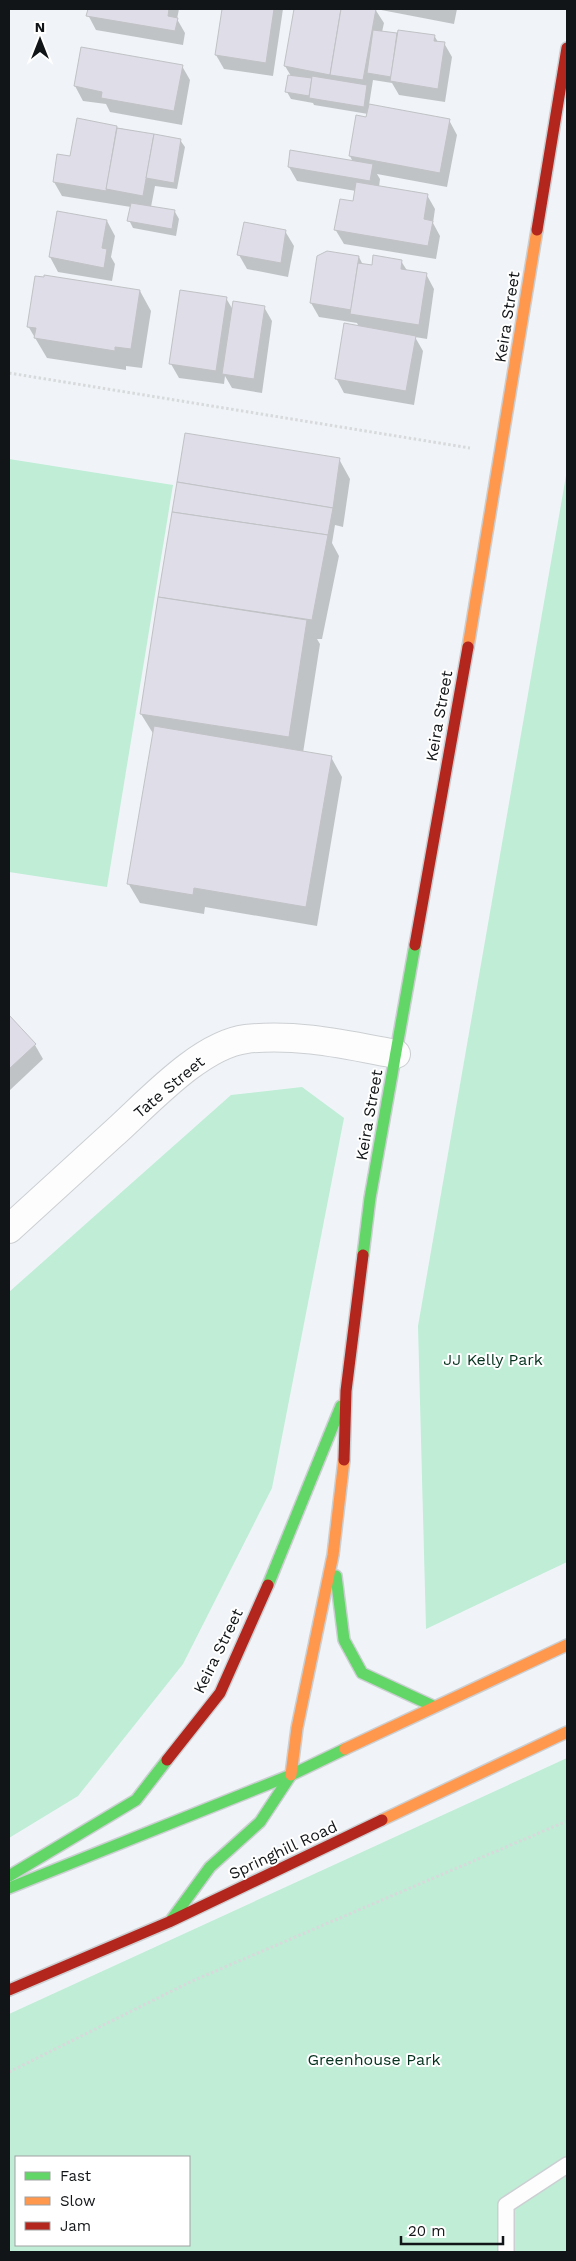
<svg xmlns="http://www.w3.org/2000/svg" width="576" height="2261" viewBox="0 0 576 2261" font-family="'Work Sans',sans-serif">
  <style>
    .green { fill: #bfedd6; fill-rule: evenodd }
    .shadow { fill: #0003 }
    .building { fill: #dedde8; stroke: #c0c2c5 }
    .lines { fill: none; stroke-linecap: round; stroke-linejoin: round }
    .lane-casing { stroke: #cccfd2; stroke-width: 18 }
    .street-casing { stroke: #cccfd2; stroke-width: 30 }
    .fast-casing { stroke: #cccfd2; stroke-width: 14 }
    .slow-casing { stroke: #cccfd2; stroke-width: 14 }
    .jam-casing { stroke: #cccfd2; stroke-width: 14 }
    .path { stroke: #d7d9da; stroke-width: 3; stroke-dasharray: 2.5 2.5; stroke-linecap: butt }
    .lane { stroke: #fdfdfe; stroke-width: 15 }
    .street { stroke: #fdfdfe; stroke-width: 28 }
    .fast { stroke: #63d668; stroke-width: 11 }
    .slow { stroke: #ff974d; stroke-width: 11 }
    .jam { stroke: #b3261e; stroke-width: 11 }
    .labels { text-anchor: middle; dominant-baseline: central; stroke-width: 4; stroke-linejoin: round; paint-order: stroke }
    .street-label { font-size: 16px; fill: #121517; stroke: #fff }
    .park-label { font-size: 16px; fill: #04321e; stroke: #fff }
  </style>
  <rect width="100%" height="100%" fill="#f0f4f8"/>
  <g class="green">
    <path d="M9 459 173 485 107 887 9 872Z"/>
    <path d="M567 470V1562L426 1629 418 1326Z"/>
    <path d="M302 1087 344 1118 272 1488 183 1664 78 1796 9 1838V1292L231 1095Z"/>
    <path d="M567 1758V2252H9V2014ZM16 2157H189V2245H16Z"/>
  </g>
  <g class="shadow">
    <path d="M89 9H179L177 19 185 33 183 45 96 30 88 15Z"/>
    <path d="M223 9H283L273 76 224 69 216 55Z"/>
    <path d="M295 9H375L384 23 382 32 435 37 438 42 444 43 452 57 445 102 399 95 392 83 373 80 369 105 449 120 457 135 447 187 377 174 380 179 379 187 427 195 435 209 433 223 440 236 436 259 344 244 335 229 354 202 356 191 297 181 289 167 353 162 350 156 368 114 314 105 313 103 291 99 287 92 291 76 285 66Z"/>
    <path d="M376 9H457L454 24Z"/>
    <path d="M182 66 190 80 182 125 110 112 106 104 83 101 75 86Z"/>
    <path d="M78 120 180 140 185 147 177 189 155 186 151 207 175 212 179 219 176 236 133 228 129 220 131 207 62 196 54 182 71 158Z"/>
    <path d="M107 221 115 236 111 257 115 264 112 281 58 272 50 257Z"/>
    <path d="M285 231 294 246 288 277 247 269 239 255Z"/>
    <path d="M359 257 363 265 373 266 401 261 408 272 426 274 434 289 427 339 415 337 423 351 414 405 344 393 336 378 359 327 357 323 319 317 311 303Z"/>
    <path d="M140 291 151 311 142 368 126 366V370L47 358 28 326Z"/>
    <path d="M226 298 233 310 264 307 272 321 262 393 232 388 225 376 224 384 179 378 171 364Z"/>
    <path d="M339 459 350 479 343 527 335 525 332 543 339 556 322 639H317L320 644 303 753 331 757 342 777 317 926 205 907 204 914 140 903 128 883 154 735 141 714 173 512Z"/>
    <path d="M9 1017 35 1045 43 1059 9 1091Z"/>
  </g>
  <g class="building">
    <path d="M88 9H169L168 16 178 18 175 31 86 16Z"/>
    <path d="M222 9H274L266 63 215 55Z"/>
    <path d="M294 9H341L330 75 284 66Z"/>
    <path d="M341 9H376L363 80 330 75Z"/>
    <path d="M373 30 397 33 391 77 367 73Z"/>
    <path d="M398 30 435 35 434 41 445 42 438 89 390 81Z"/>
    <path d="M81 47 183 65 174 111 101 98 102 92 74 86Z"/>
    <path d="M288 75 312 78 309 96 285 92Z"/>
    <path d="M312 76 367 85 364 107 309 98Z"/>
    <path d="M369 104 450 119 440 173 349 156 356 115 366 117Z"/>
    <path d="M77 118 117 126 106 191 53 182 57 154 70 156Z"/>
    <path d="M117 128 154 134 143 196 106 189Z"/>
    <path d="M154 134 181 139 174 183 146 178Z"/>
    <path d="M290 150 373 164 370 181 288 167Z"/>
    <path d="M356 182 428 194 424 219 433 221 428 246 334 230 340 199 353 201Z"/>
    <path d="M131 203 175 210 172 229 127 221Z"/>
    <path d="M57 211 107 220 102 248 107 249 104 268 49 257Z"/>
    <path d="M244 222 286 230 281 263 237 255Z"/>
    <path d="M327 251 359 256 351 310 310 303 317 256Z"/>
    <path d="M373 255 402 260 401 269 427 273 419 325 350 314 358 263 372 265Z"/>
    <path d="M44 275 140 290 131 349 115 347V351L34 338 36 328 27 327 35 276 44 277Z"/>
    <path d="M180 290 227 297 216 371 169 364Z"/>
    <path d="M233 301 265 306 254 379 222 374Z"/>
    <path d="M344 323 416 336 406 391 335 379Z"/>
    <path d="M185 433 340 458 333 508 177 482Z"/>
    <path d="M177 482 333 508 328 535 172 512Z"/>
    <path d="M172 512 328 535 312 620 158 597Z"/>
    <path d="M158 597 307 620 289 737 140 714Z"/>
    <path d="M154 726 332 756 306 907 194 888 193 895 127 884Z"/>
    <path d="M9 1015 36 1044 9 1069Z"/>
  </g>
  <g class="lines">
    <g class="lane-casing">
      <path id="lane" d="M506 2252V2205L567 2165"/>
    </g>
    <g class="street-casing">
      <path id="street" d="M9 1229C43 1198 78 1166 112 1135 147 1104 199 1045 246 1039 296 1033 347 1045 396 1054"/>
    </g>
    <g class="fast-casing">
      <g id="fast">
        <path d="M363 1255 370 1198 415 945"/>
        <path d="M336 1576 344 1640 362 1673 433 1706"/>
        <path d="M268 1585 341 1406"/>
        <path d="M9 1876 136 1800 167 1760"/>
        <path d="M9 1888 291 1775 345 1749"/>
        <path d="M172 1919 210 1867 260 1822 291 1775"/>
      </g>
    </g>
    <g class="slow-casing">
      <g id="slow">
        <path d="M468 647 537 230"/>
        <path d="M345 1749 567 1645"/>
        <path d="M291 1775 297 1728 333 1555 344 1460"/>
        <path d="M382 1820 567 1732"/>
      </g>
    </g>
    <g class="jam-casing">
      <g id="jam">
        <path d="M537 230 567 48"/>
        <path d="M415 945 468 647"/>
        <path d="M344 1460 346 1391 363 1255"/>
        <path d="M167 1760 220 1693 268 1585"/>
        <path d="M9 1990 169 1922 382 1820"/>
      </g>
    </g>
    <g class="path">
      <path d="M9 373 470 448"/>
      <path d="M9 2072 190 1982 567 1821"/>
    </g>
    <use href="#lane" class="lane"/>
    <use href="#street" class="street"/>
    <use href="#fast" class="fast"/>
    <use href="#slow" class="slow"/>
    <use href="#jam" class="jam"/>
  </g>
  <g class="labels">
    <g class="street-label">
      <text transform="translate(507 317) rotate(-81)">Keira Street</text>
      <text transform="translate(439 716) rotate(-80)">Keira Street</text>
      <text transform="translate(169 1087) rotate(-40)">Tate Street</text>
      <text transform="translate(369 1115) rotate(-80)">Keira Street</text>
      <text transform="translate(218 1651) rotate(-64)">Keira Street</text>
      <text transform="translate(283 1850) rotate(-25)">Springhill Road</text>
    </g>
    <g class="park-label">
      <text x="493" y="1359">JJ Kelly Park</text>
      <text x="374" y="2059">Greenhouse Park</text>
    </g>
  </g>
  <rect width="576" height="2261" fill="none" stroke="#121517" stroke-width="20"/>
  <rect x="15" y="2156" width="175" height="90" fill="#ffffff" stroke="#a0a1a2"/>
  <rect x="25" y="2172" width="25" height="8" fill="#63d668" stroke="#a0a1a2"/>
  <text x="60" y="2181" font-size="15" fill="#121517">Fast</text>
  <rect x="25" y="2197" width="25" height="8" fill="#ff974d" stroke="#a0a1a2"/>
  <text x="60" y="2206" font-size="15" fill="#121517">Slow</text>
  <rect x="25" y="2222" width="25" height="8" fill="#b3261e" stroke="#a0a1a2"/>
  <text x="60" y="2231" font-size="15" fill="#121517">Jam</text>
  <g transform="translate(40 40)" stroke="#ffffff" stroke-width="4" paint-order="stroke">
  <path d="M0-4L9 19L0 12L-9 19Z" fill="#121517"/>
  <text y="-8" font-size="14" font-weight="bold" text-anchor="middle" fill="#121517">N</text>
  </g>
  <path d="M401 2236v8h102v-8" fill="none" stroke="#121517" stroke-width="2.5"/>
  <text x="408" y="2236" font-size="15" fill="#121517" stroke="#ffffff" stroke-width="4" paint-order="stroke">20 m</text>
</svg>
